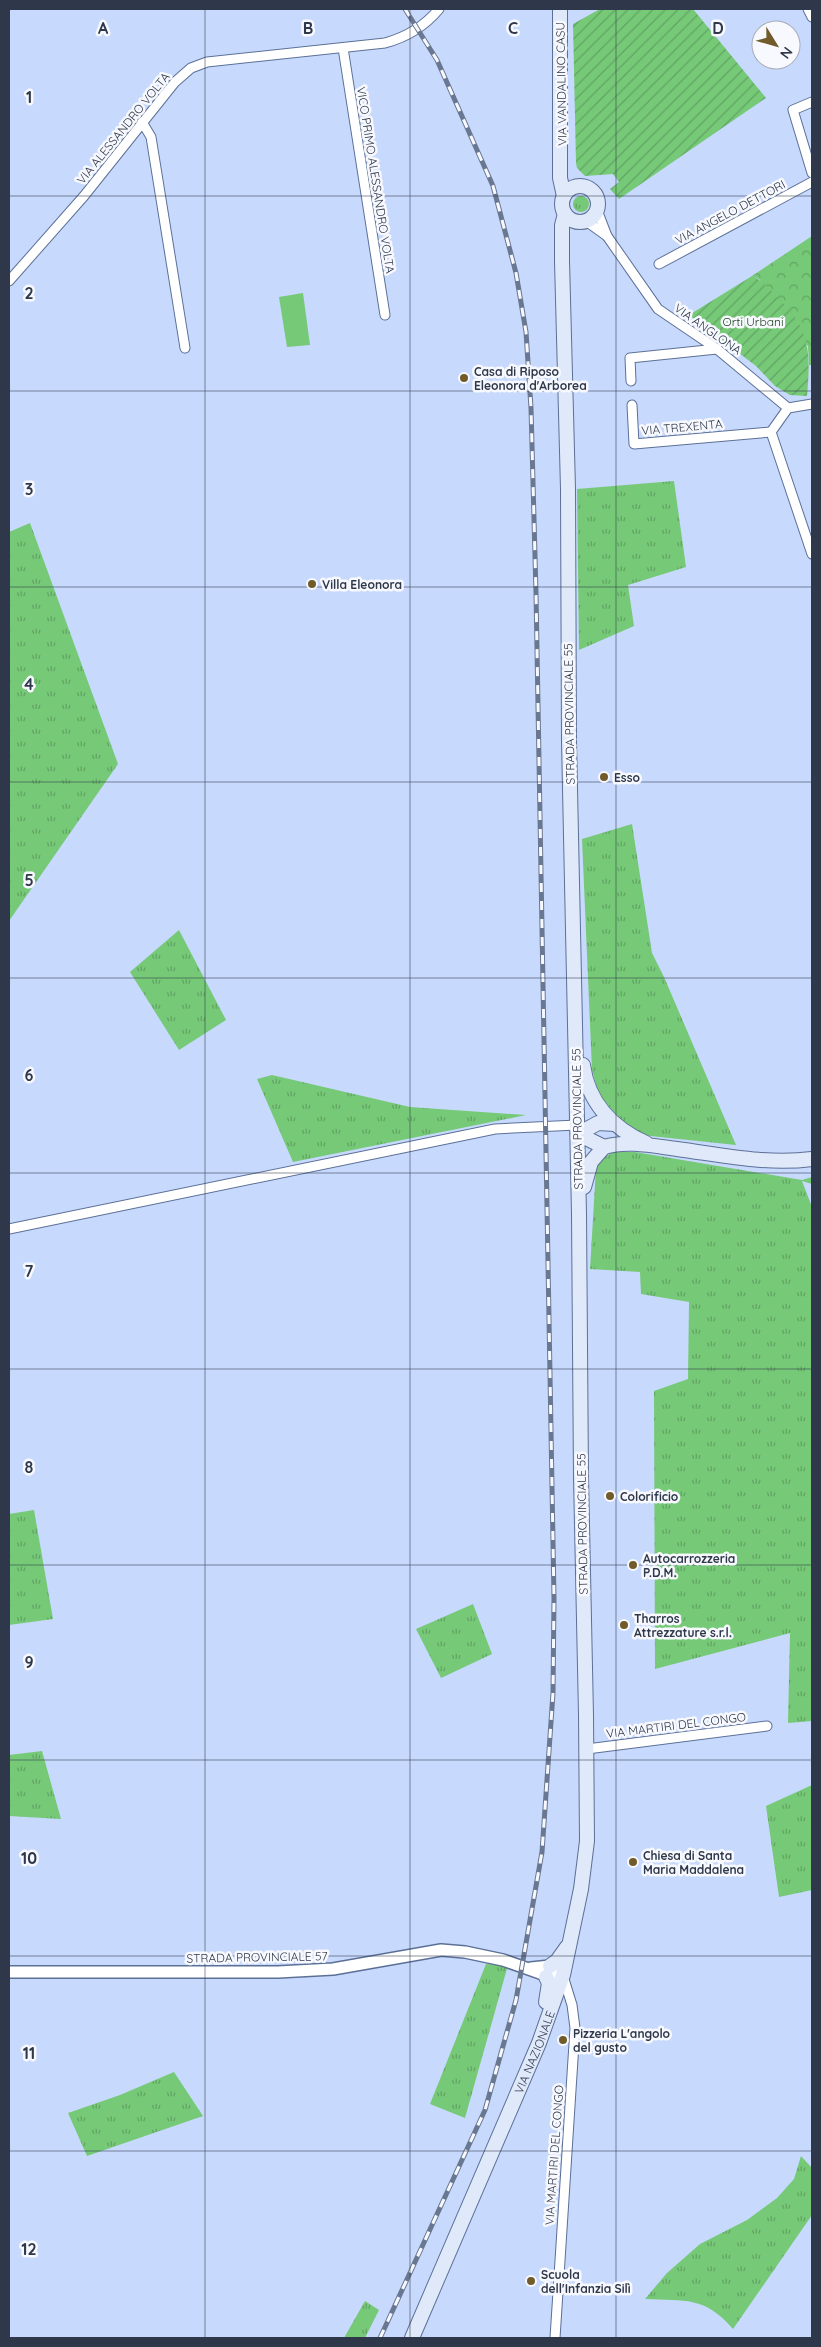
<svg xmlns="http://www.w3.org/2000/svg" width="821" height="2347" viewBox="0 0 821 2347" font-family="Quicksand,sans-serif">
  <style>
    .grass { fill: url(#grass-tufts) }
    .forest { fill: url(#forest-crowns) }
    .garden { fill: url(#garden-furrows) }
    .pitch { fill: #76c977 }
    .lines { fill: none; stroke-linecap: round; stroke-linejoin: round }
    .minor-casing { stroke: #5c7097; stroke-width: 11 }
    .tertiary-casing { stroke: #5c7097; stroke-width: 14 }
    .secondary-casing { stroke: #5c7097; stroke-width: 16 }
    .minor { stroke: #fff; stroke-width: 9 }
    .tertiary { stroke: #fff; stroke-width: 11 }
    .secondary { stroke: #e0e9fa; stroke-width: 14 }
    .rail-casing { stroke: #6a7790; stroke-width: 5 }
    .rail { stroke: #f7f9fe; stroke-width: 3; stroke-dasharray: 9; stroke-linecap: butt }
    .grid { fill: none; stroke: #2f384a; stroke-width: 1; stroke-opacity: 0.55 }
    .poi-dot { fill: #715b2b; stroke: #f7f9fe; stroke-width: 2 }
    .labels { text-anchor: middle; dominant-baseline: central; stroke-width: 5; stroke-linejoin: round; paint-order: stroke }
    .street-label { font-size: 12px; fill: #2f384a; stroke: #f7f9fe }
    .park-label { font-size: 12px; fill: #163a17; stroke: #f7f9fe }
    .poi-label { font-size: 12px; font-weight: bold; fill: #2f384a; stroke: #f7f9fe; text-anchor: start }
    .grid-label { font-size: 16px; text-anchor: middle; font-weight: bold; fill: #2f384a; stroke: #f7f9fe; stroke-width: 5; stroke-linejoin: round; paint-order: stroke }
  </style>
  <defs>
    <pattern id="grass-tufts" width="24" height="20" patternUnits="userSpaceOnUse" patternTransform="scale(1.25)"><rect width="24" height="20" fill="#76c977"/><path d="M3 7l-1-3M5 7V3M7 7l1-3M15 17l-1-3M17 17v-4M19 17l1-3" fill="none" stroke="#61a464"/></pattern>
    <pattern id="forest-crowns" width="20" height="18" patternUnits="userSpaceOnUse" patternTransform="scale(1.25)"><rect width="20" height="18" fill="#76c977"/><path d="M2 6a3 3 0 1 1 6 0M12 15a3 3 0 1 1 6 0" fill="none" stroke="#61a464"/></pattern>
    <pattern id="garden-furrows" width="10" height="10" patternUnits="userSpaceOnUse" patternTransform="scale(1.25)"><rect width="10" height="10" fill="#76c977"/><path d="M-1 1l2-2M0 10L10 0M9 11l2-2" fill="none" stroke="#61a464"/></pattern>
  </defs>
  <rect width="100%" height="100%" fill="#c7d9fd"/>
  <g class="grass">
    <circle cx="581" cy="204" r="8"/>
    <path d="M674 481 686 567 628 585 634 626 579 650 577 489Z"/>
    <path d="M30 523 118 764 9 921V532Z"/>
    <path d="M632 824 652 953 664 977 736 1145 641 1135 618 1117 599 1095 592 1070 582 839Z"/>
    <path d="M179 930 226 1020 179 1050 130 972Z"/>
    <path d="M272 1075 410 1107 526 1115 293 1162 257 1079Z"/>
    <path d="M613 1152H635L802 1180 812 1177V1184L802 1181 812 1207V1721L788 1723 790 1633 655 1669 654 1391 688 1379 689 1302 641 1294 640 1272 590 1269 596 1168 602 1159Z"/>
    <path d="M34 1510 53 1619 9 1625V1514Z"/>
    <path d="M473 1604 492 1654 441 1678 416 1629Z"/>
    <path d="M42 1751 61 1819 9 1816V1755Z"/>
    <path d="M812 1785V1890L779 1897 766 1806Z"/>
    <path d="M486 1964 508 1965 465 2118 430 2104Z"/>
    <path d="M174 2072 203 2116 87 2156 68 2113 120 2095Z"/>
    <path d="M801 2156 812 2168V2215L733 2329C705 2296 685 2301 645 2299L667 2273 700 2244 747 2220 777 2198 794 2179Z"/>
    <path d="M365 2301 379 2310 365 2338H344Z"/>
  </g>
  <path class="forest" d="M812 236V365H809L808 346 759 279 752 276Z"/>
  <g class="garden">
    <path d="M600 9H693L766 98 619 199 610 189 619 182 613 174 585 176 577 168 576 163 573 24Z"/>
    <path d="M752 276C762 280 768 288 776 296 810 329 811 350 807 396L790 395 775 386 756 366 689 315Z"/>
  </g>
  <path class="pitch" d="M303 293 310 345 287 347 279 297Z"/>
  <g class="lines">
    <g class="minor-casing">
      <g id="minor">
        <path d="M808 9 812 17"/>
        <path d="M343 48 385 315"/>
        <path d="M812 102 793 110 812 173"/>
        <path d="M142 122 151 137 185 348"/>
        <path d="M597 210 607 236 658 309 717 349 788 408"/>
        <path d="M586 221 607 236"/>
        <path d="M659 264 812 182"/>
        <path d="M9 281 84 196 175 82 191 68 207 62 385 43C407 37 424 27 439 9"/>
        <path d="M631 381 630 358 717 349"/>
        <path d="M632 405 634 444 771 432"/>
        <path d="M788 408 771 432 812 554"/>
        <path d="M788 408 812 404"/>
        <path d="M9 1229 495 1129 577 1125"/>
        <path d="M587 1749 767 1726"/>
        <path d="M555 2338 575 2028 572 2005 563 1976"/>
      </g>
    </g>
    <g class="tertiary-casing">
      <g id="tertiary">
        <path d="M531 1968 550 1966 557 1969"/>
        <path d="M9 1972H278L333 1969 441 1950 465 1952 503 1960 554 1978"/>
      </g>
    </g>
    <g class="secondary-casing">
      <g id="secondary">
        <path d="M560 9V178L564 196"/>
        <circle cx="580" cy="204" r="18"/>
        <path d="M583 1065C588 1102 612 1128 646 1143"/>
        <path d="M578 1134 604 1147C627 1140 654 1146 677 1149 722 1155 767 1165 812 1159"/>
        <path d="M578 1134 598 1123 615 1124"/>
        <path d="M584 1187 591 1162 604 1147"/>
        <path d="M550 1966 557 1961 567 1947"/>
        <path d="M546 1977 549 1983 546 2002"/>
        <path id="s1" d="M412 2338 539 2043 563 1975 581 1889 587 1841 586 1715 581 1477 579 1214 569 741 568 489 562 261V225L565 214"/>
      </g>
    </g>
    <use href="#minor" class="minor"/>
    <use href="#tertiary" class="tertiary"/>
    <use href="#secondary" class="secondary"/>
    <g class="rail-casing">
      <path id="rail" d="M380 2338 485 2110 516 2000 542 1852 553 1693 554 1598 536 593 531 408 526 332 516 273 493 186 437 60 405 9"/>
    </g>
    <use href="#rail" class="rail"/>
  </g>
  <path class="grid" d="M205 9V2338M410 9V2338M616 9V2338M9 196H812M9 391H812M9 587H812M9 782H812M9 978H812M9 1173H812M9 1369H812M9 1565H812M9 1760H812M9 1956H812M9 2151H812"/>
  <g class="poi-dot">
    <circle cx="464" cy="378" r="5"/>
    <circle cx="312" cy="584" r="5"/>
    <circle cx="604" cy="777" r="5"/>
    <circle cx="610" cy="1496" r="5"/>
    <circle cx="633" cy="1565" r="5"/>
    <circle cx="624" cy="1625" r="5"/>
    <circle cx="633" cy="1862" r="5"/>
    <circle cx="563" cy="2040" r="5"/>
    <circle cx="531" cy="2281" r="5"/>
  </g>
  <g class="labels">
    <g class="street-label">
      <text transform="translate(561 84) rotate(-91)">VIA VANDALINO CASU</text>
      <text transform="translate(123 128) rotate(-51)">VIA ALESSANDRO VOLTA</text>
      <text transform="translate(376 180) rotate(81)">VICO PRIMO ALESSANDRO VOLTA</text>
      <text transform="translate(730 212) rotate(-28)">VIA ANGELO DETTORI</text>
      <text transform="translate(708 329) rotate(35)">VIA ANGLONA</text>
      <text transform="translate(682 427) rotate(-5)">VIA TREXENTA</text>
      <text transform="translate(569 714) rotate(-91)">STRADA PROVINCIALE 55</text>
      <text transform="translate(577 1119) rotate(-91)">STRADA PROVINCIALE 55</text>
      <text transform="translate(582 1524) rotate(-91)">STRADA PROVINCIALE 55</text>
      <text transform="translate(676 1725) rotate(-7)">VIA MARTIRI DEL CONGO</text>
      <text transform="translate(257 1957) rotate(-1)">STRADA PROVINCIALE 57</text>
      <text stroke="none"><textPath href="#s1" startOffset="311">VIA NAZIONALE</textPath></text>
      <text transform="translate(554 2155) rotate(-86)">VIA MARTIRI DEL CONGO</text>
    </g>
    <g class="park-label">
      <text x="753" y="321">Orti Urbani</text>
    </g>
    <g class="poi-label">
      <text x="474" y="371">Casa di Riposo<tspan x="474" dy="14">Eleonora d'Arborea</tspan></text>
      <text x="322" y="584">Villa Eleonora</text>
      <text x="614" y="777">Esso</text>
      <text x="620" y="1496">Colorificio</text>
      <text x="643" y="1558">Autocarrozzeria<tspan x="643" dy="14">P.D.M.</tspan></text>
      <text x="634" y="1618">Tharros<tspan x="634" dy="14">Attrezzature s.r.l.</tspan></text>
      <text x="643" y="1855">Chiesa di Santa<tspan x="643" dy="14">Maria Maddalena</tspan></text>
      <text x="573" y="2033">Pizzeria L'angolo<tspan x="573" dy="14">del gusto</tspan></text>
      <text x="541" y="2274">Scuola<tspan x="541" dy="14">dell'Infanzia Silì</tspan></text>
    </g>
  </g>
  <g class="grid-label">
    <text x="103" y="34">A</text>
    <text x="308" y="34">B</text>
    <text x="513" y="34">C</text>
    <text x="718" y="34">D</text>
    <text x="29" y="103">1</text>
    <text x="29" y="299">2</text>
    <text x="29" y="495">3</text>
    <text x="29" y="690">4</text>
    <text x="29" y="886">5</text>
    <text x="29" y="1081">6</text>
    <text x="29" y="1277">7</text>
    <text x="29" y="1473">8</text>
    <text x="29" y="1668">9</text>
    <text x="29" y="1864">10</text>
    <text x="29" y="2059">11</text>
    <text x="29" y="2255">12</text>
  </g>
  <rect width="821" height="2347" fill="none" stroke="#2f384a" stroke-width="20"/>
  <g transform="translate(776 45) rotate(127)"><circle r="24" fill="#f7f9fe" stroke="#a7acb6"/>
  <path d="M0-4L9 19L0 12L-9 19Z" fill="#715b2b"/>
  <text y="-8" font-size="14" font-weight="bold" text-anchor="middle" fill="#2f384a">N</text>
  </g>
</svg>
